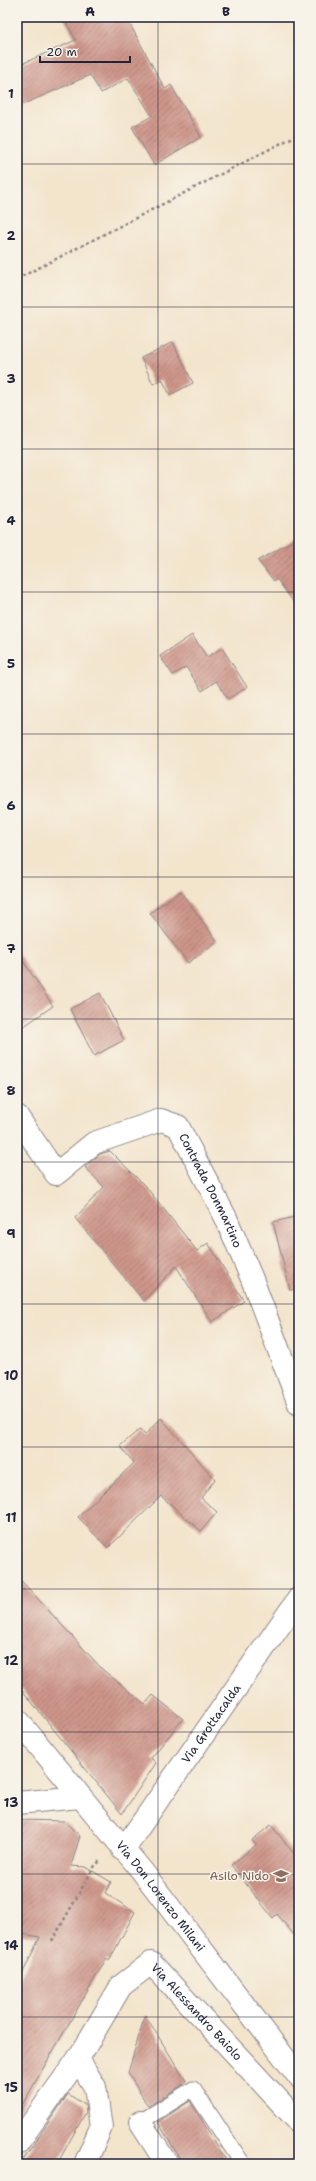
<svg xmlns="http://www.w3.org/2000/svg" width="316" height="2181" viewBox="0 0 316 2181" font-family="'Shantell Sans',sans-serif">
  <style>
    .building { fill: url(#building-hatch) }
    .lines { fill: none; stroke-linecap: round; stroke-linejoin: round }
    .lane-casing { stroke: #8a8384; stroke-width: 17 }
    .street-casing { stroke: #8a8384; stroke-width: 24 }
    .path { stroke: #8a8384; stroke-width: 2.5; stroke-dasharray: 3 3; stroke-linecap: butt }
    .lane { stroke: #fff; stroke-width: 15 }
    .street { stroke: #fff; stroke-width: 22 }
    .grid { fill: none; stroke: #22223b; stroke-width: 1; stroke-opacity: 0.55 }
    .labels { text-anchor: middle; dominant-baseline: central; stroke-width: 3; stroke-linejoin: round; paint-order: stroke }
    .street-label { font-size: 12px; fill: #22223b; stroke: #f7f3e8 }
    .education-label { font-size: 12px; fill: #785e54; stroke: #f7f3e8; text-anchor: end }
    .neatline { fill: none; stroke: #22223b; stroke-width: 1.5 }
    .grid-label { font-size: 13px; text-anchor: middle; font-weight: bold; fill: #22223b }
  </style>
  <defs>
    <pattern id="building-hatch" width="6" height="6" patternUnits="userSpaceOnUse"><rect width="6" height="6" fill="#ce958a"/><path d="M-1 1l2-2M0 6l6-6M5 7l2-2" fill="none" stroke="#a77972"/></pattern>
  </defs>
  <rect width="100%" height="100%" fill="#f7f3e8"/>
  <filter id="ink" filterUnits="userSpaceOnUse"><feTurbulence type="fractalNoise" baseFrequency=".025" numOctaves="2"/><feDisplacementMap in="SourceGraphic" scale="8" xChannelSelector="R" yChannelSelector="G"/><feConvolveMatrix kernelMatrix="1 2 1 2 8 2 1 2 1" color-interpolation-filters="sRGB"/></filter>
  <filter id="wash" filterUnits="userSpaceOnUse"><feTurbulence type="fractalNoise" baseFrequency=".012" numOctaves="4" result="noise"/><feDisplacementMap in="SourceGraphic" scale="16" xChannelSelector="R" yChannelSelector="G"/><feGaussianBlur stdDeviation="0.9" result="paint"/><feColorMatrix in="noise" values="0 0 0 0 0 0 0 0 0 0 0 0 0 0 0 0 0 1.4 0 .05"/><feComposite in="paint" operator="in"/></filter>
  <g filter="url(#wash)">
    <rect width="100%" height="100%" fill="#f3e4cc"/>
    <g id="blocks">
      <g class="building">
        <path d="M63 17H126L165 89 171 85 201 137 154 165 132 127 152 116 128 78 101 93 90 75 17 107V66L76 40Z"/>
        <path d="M173 342 193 383 170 395 162 379 153 384 141 358Z"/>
        <path d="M299 537V610L277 579 274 581 258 561Z"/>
        <path d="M192 635 207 657 222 648 247 687 228 699 216 681 202 691 186 667 173 675 160 656Z"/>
        <path d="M180 891 217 941 188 963 150 913Z"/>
        <path d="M17 952 53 1006 17 1031Z"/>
        <path d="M100 993 124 1040 94 1056 70 1009Z"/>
        <path d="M110 1151 147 1188 197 1251 208 1243 244 1301 212 1322 176 1266 144 1301 75 1218 104 1187 85 1167 100 1154Z"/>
        <path d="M299 1216V1289L290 1290 273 1222Z"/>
        <path d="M161 1418 215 1479 201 1498 217 1512 201 1531 161 1496 108 1548 78 1517 134 1463 120 1446 140 1429 145 1435Z"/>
        <path d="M17 1576 103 1670 145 1704 153 1695 183 1719 151 1758 156 1763 122 1814 17 1684Z"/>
        <path d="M17 1820 64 1821 80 1836 71 1866 86 1867 111 1882 105 1893 135 1912 109 1961 106 1959 17 2114V1985L40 1937 17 1933Z"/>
        <path d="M271 1825 299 1860V1941L277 1914 273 1918 231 1865 256 1845 252 1840Z"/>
        <path d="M145 2015 186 2081 181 2086 148 2106 128 2073Z"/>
        <path d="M68 2094 85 2105 86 2112 57 2164H20Z"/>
        <path d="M190 2101 214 2140 228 2164H183L158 2122Z"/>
      </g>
    </g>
  </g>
  <g filter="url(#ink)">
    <use href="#blocks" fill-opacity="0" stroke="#8a8384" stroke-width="1"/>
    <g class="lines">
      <g class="lane-casing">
        <path id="lane" d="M140 2122 193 2089 243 2164"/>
      </g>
      <g class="street-casing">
        <g id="street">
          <path id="s1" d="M17 1116 56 1174 94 1143 161 1120 178 1126 226 1218 252 1279 299 1404"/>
          <path id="s2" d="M17 1719 142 1871 299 2077"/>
          <path d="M17 1803 80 1797"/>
          <path id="s3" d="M123 1850 299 1598"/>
          <path d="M78 2059 95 2087 101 2127 85 2164"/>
          <path d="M140 2122 167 2164"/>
          <path id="s4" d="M17 2144 78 2059 121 1986 151 1963 299 2122"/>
        </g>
      </g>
      <g class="path">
        <path d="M17 279 299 134"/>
        <path d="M52 1941 94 1867 100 1861"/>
      </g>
      <use href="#lane" class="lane"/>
      <use href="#street" class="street"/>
    </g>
  </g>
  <path class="grid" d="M158 17V2164M17 164H299M17 307H299M17 449H299M17 592H299M17 734H299M17 877H299M17 1019H299M17 1162H299M17 1304H299M17 1447H299M17 1589H299M17 1732H299M17 1874H299M17 2017H299"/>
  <defs>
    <g id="school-bare" transform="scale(1.2)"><path d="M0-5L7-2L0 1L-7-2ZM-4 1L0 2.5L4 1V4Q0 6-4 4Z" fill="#8d6e63" stroke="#f7f3e8" stroke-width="2.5" paint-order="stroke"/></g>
  </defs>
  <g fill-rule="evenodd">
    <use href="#school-bare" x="281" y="1876"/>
  </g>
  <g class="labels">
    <g class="street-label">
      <text stroke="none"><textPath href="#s1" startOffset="280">Contrada Donmartino</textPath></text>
      <text stroke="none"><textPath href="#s3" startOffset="154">Via Grottacalda</textPath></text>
      <text stroke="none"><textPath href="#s2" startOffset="228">Via Don Lorenzo Milani</textPath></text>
      <text stroke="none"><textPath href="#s4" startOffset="294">Via Alessandro Baiolo</textPath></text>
    </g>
    <g class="education-label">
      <text x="269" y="1876">Asilo Nido</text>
    </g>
  </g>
  <rect width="316" height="2181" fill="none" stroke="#f7f3e8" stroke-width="44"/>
  <path d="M40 56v6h90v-6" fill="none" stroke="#22223b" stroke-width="2"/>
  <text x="46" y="56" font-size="12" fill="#22223b" stroke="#f7f3e8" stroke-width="3" paint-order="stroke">20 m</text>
  <rect x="22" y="22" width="272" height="2137" class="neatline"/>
  <g class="grid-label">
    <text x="90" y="16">A</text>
    <text x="226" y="16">B</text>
    <text x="11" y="98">1</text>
    <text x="11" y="240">2</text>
    <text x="11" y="383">3</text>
    <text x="11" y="525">4</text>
    <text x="11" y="668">5</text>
    <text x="11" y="810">6</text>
    <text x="11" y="953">7</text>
    <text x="11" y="1095">8</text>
    <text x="11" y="1238">9</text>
    <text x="11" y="1380">10</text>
    <text x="11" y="1522">11</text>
    <text x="11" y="1665">12</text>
    <text x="11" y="1807">13</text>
    <text x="11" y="1950">14</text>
    <text x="11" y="2092">15</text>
  </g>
</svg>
